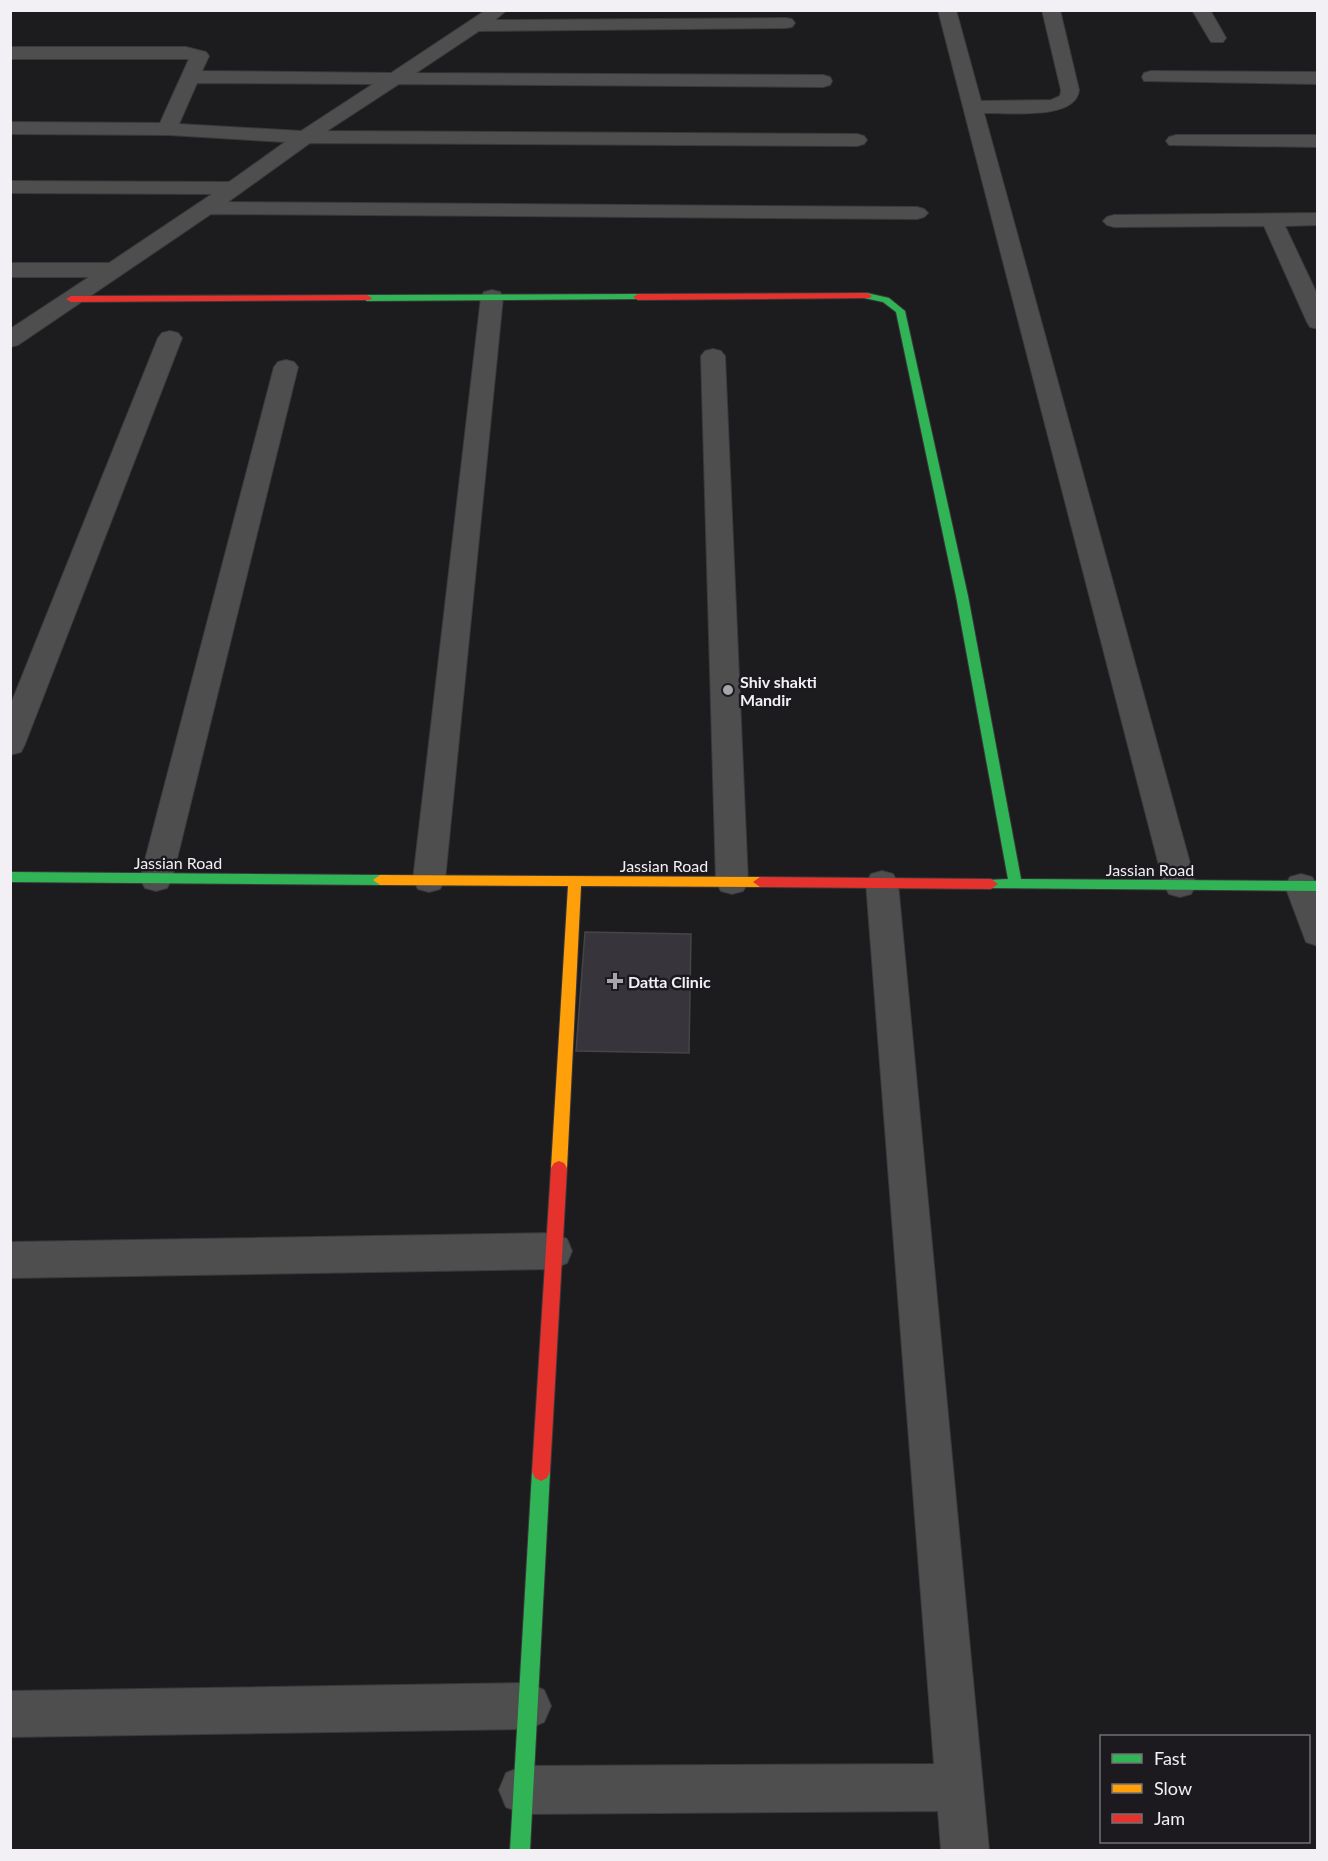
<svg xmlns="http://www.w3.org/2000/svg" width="1328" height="1861" viewBox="0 0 1328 1861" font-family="Lato,sans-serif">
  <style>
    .building { fill: #38343c; stroke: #454447; stroke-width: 1.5 }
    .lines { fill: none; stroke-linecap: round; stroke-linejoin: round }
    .street-casing { stroke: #39383b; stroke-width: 2 }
    .fast-casing { stroke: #39383b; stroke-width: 2 }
    .slow-casing { stroke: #39383b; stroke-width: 2 }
    .jam-casing { stroke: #39383b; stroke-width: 2 }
    .street { fill: #4e4e4f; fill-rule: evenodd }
    .fast { fill: #30b455; fill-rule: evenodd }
    .slow { fill: #ff9f0a; fill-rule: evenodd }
    .jam { fill: #e5322d; fill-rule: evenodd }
    .poi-dot { fill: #a7a5a9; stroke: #1c1a1f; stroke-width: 2 }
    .labels { text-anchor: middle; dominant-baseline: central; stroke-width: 5; stroke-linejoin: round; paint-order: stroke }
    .poi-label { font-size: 16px; font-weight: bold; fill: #f2f0f4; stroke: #1c1a1f; text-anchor: start }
    .street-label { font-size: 16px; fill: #f2f0f4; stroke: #1c1a1f }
  </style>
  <rect width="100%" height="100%" fill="#1c1b1e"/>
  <path class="building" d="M585 932 691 934 689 1053 576 1051Z"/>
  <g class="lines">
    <g class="street-casing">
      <g id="street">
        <path d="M486 10H507L495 20 786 18 792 19 795 23 792 27 786 28 479 31 416 73 823 75 830 77 832 81 830 85 823 87 399 84 327 131 857 134 864 136 867 140 864 144 857 146 310 143 228 202 917 207 924 209 928 213 924 217 917 219 211 214 18 345 10 347V329L89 277H10V263H109L212 194 10 193V181L229 182 285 142 169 135 10 134V122L160 123 189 59H10V47H186L206 52 209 56 202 71 391 73ZM197 83 373 84 301 131 179 124Z"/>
        <path d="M938 10H956L981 101 1051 100 1060 96 1061 90 1042 10H1060L1079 90C1076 121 1008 112 984 113L1196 885 1191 894 1180 897 1169 894 1164 885Z"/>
        <path d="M1192 10H1210L1226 38 1223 42H1211Z"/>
        <path d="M1151 71 1318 72V84L1144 81 1142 77 1144 73Z"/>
        <path d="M1176 135H1318V147L1169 145 1166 141 1169 137Z"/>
        <path d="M1318 213V225L1285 226 1318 296V329L1310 327 1307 322 1264 226 1114 227 1107 225 1103 221 1107 217 1114 215Z"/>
        <path d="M492 290 500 292 503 297 445 880 440 889 429 892 418 889 413 880 481 297 484 292Z"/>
        <path d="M170 331 178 333 182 338 25 744 21 752 10 755V706L158 338 162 333Z"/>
        <path d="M713 349 721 351 725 356 748 882 743 891 732 894 721 891 716 882 701 356 705 351Z"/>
        <path d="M286 360 294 362 298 367 172 879 167 888 156 891 145 888 140 879 274 367 278 362Z"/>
        <path d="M882 871 893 874 898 883 989 1850H941L938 1811 523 1814 506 1807 499 1790 506 1773 523 1766 934 1764 866 883 871 874Z"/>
        <path d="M1301 874 1312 877 1318 887V946L1306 942 1285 886 1290 877Z"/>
        <path d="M553 1233 567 1239 572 1251 567 1263 553 1269 10 1278V1242Z"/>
        <path d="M528 1683 544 1690 551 1706 544 1722 528 1729 10 1737V1691Z"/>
      </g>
    </g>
    <g class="fast-casing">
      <g id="fast">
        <path d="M867 293 889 298 905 311 968 596 1021 879 1318 881V891L986 888 984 884 986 880 1008 879 956 596 896 312 883 302 864 298 862 296Z"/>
        <path d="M638 294 643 297 641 299 367 301 362 298 367 295Z"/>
        <path d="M10 872 380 875 387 880 380 885 10 882Z"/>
        <path d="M541 1463 547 1466 550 1472 530 1850H510L532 1472 535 1466Z"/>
      </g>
    </g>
    <g class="slow-casing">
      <path id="slow" d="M380 875 760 877 767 882 760 887 581 886 567 1168 564 1173 559 1175 554 1173 551 1168 568 886 380 885 373 880Z"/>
    </g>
    <g class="jam-casing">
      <g id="jam">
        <path d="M867 293 872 296 870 298 638 300 633 297 638 294Z"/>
        <path d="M367 295 372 298 370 300 71 302 66 299 71 296Z"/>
        <path d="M760 877 991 879 998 884 991 889 760 887 753 882Z"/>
        <path d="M559 1161 564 1163 567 1168 550 1472 547 1478 541 1481 535 1478 532 1472 551 1168 554 1163Z"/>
      </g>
    </g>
    <use href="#street" class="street"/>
    <use href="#fast" class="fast"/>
    <use href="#slow" class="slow"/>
    <use href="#jam" class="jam"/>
  </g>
  <g class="poi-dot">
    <circle cx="728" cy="690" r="6"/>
    <path d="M612 972h6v6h6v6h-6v6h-6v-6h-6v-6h6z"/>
  </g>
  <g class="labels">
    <g class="poi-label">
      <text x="740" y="681">Shiv shakti<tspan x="740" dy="18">Mandir</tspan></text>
      <text x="628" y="981">Datta Clinic</text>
    </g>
    <g class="street-label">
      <text x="178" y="862">Jassian Road</text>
      <text x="664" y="865">Jassian Road</text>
      <text x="1150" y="869">Jassian Road</text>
    </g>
  </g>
  <rect width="1328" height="1861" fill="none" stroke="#f2f0f4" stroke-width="24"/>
  <rect x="1100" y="1735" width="210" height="108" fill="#1c1a1f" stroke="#727074" stroke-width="1.5"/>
  <rect x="1112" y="1754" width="30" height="9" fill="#30b455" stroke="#727074" stroke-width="1.5"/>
  <text x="1154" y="1765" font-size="18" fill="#f2f0f4">Fast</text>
  <rect x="1112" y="1784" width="30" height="9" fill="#ff9f0a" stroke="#727074" stroke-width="1.5"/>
  <text x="1154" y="1795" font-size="18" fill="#f2f0f4">Slow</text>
  <rect x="1112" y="1814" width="30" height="9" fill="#e5322d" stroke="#727074" stroke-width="1.5"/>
  <text x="1154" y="1825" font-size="18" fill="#f2f0f4">Jam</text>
</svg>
